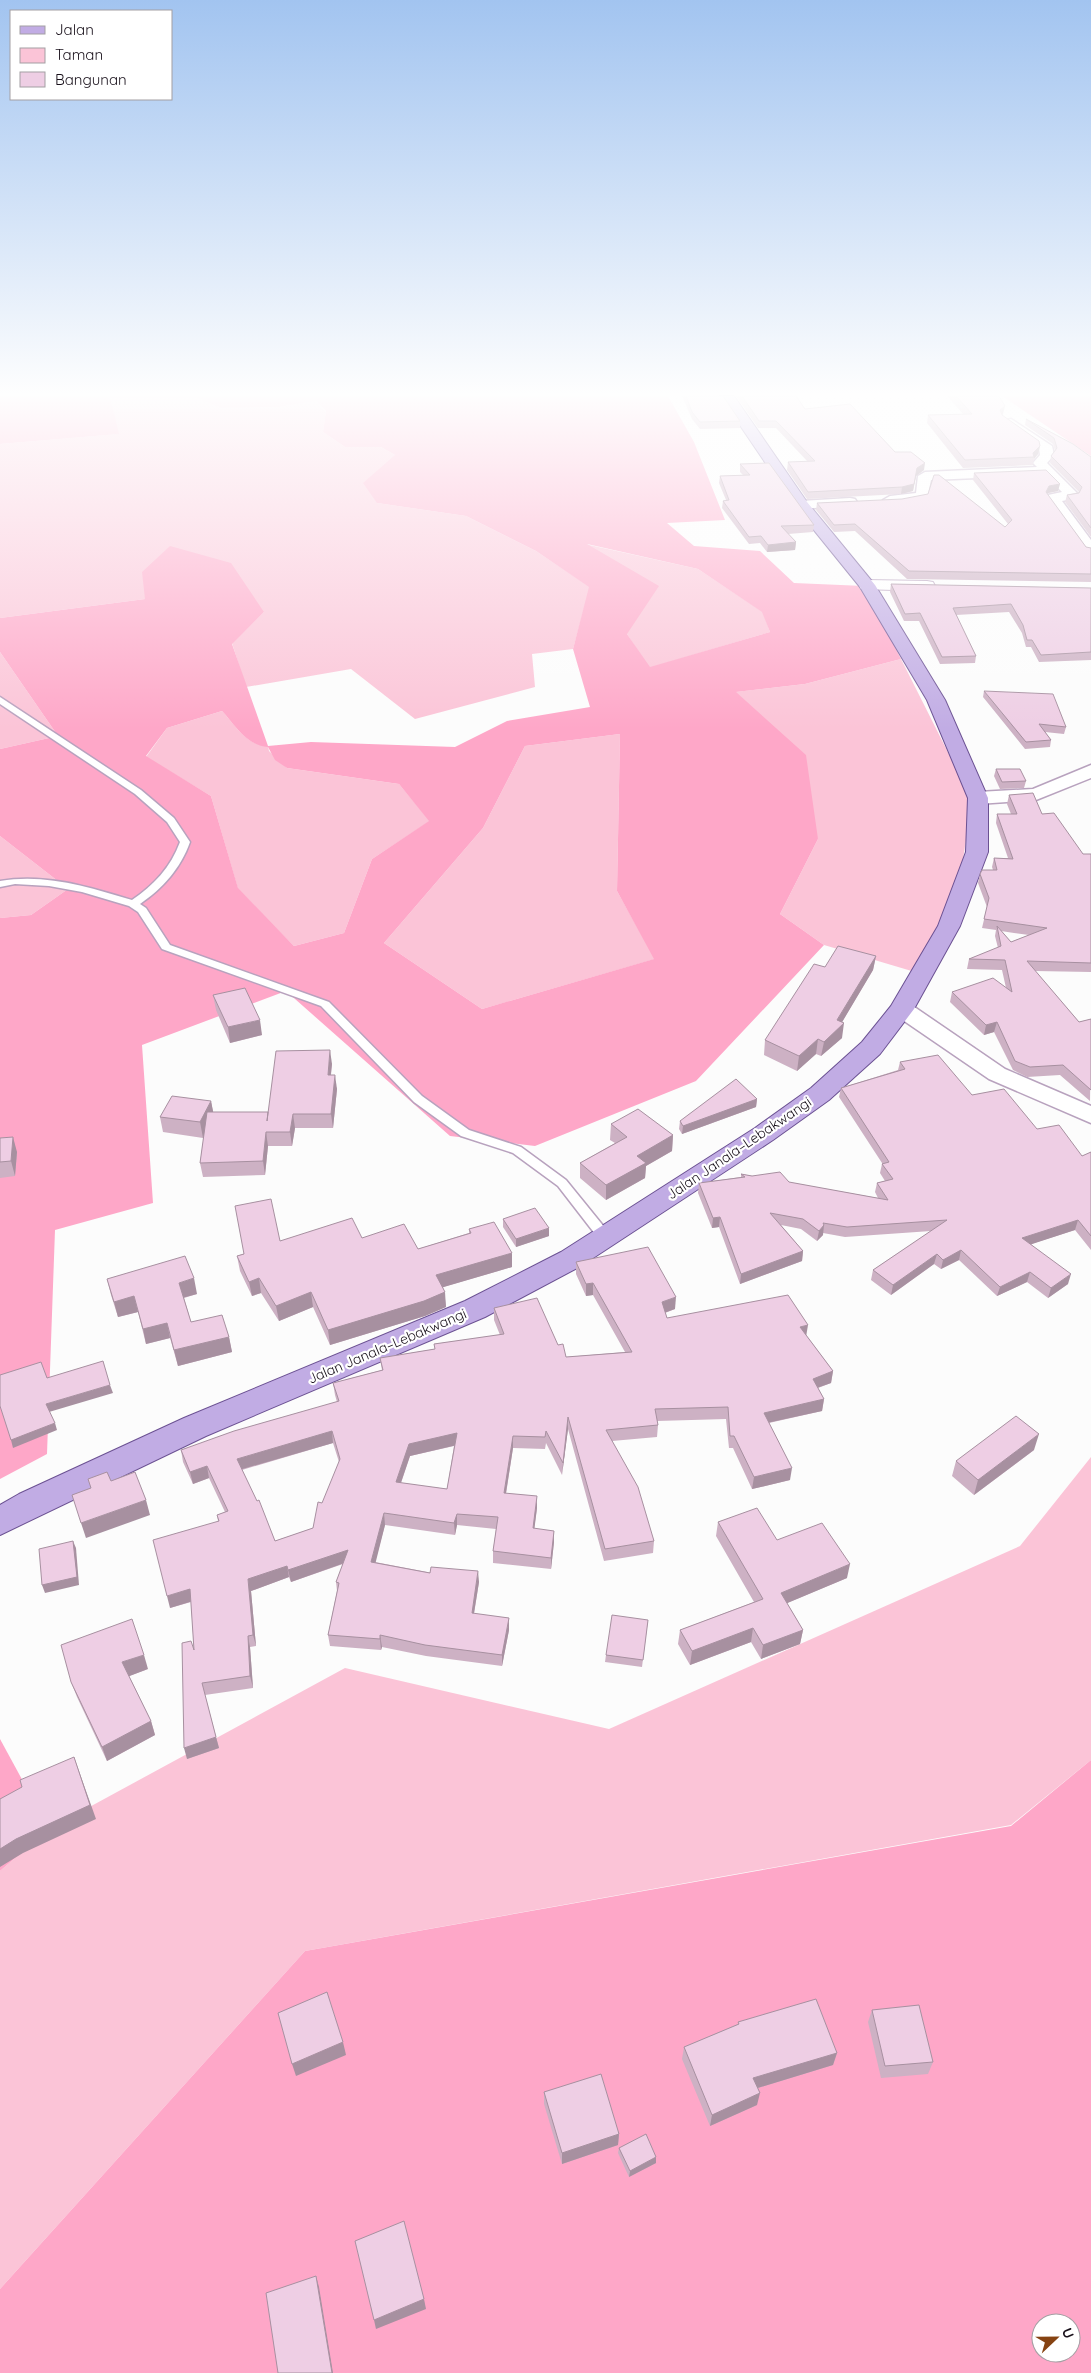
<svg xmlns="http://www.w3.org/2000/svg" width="1091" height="2373" viewBox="0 0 1091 2373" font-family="Quicksand,sans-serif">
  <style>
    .green { fill: #fbc4d7 }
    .forest { fill: #fea7c8; fill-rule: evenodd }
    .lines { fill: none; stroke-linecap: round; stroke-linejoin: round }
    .service-casing { stroke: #b8a2be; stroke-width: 3 }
    .minor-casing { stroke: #b8a2be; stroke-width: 3 }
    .tertiary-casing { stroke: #b8a2be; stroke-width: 2 }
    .primary-casing { stroke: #6b5192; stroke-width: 2 }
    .service { fill: #fff; fill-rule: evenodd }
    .minor { fill: #fff; fill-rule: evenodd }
    .tertiary { fill: #fff; fill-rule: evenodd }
    .primary { fill: #c1ace4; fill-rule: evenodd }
    .wall { fill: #cdb1c4; fill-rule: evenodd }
    .shaded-wall { fill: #a790a0 }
    .building { fill: #eecee4; stroke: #a790a0; fill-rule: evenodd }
    .labels { text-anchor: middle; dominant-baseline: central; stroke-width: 4.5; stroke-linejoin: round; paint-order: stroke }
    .street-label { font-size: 14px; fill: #18101a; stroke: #fff }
  </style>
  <rect width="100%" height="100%" fill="#fcfcfc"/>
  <g class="green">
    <path d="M110 396H199L221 408 279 407 316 401 326 412 323 432 345 447H381L395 455 377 503 466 516 536 551 590 587 573 649 532 654 535 687 415 719 351 669 246 687 232 643 264 612 145 599 0 618V444L118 434Z"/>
    <path d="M585 544 698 569 763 612 770 632 649 668 627 634Z"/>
    <path d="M0 652 58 736 0 749Z"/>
    <path d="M901 659 972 800 959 886 915 972 824 945 780 914 818 839 735 692 805 684Z"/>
    <path d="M222 711C235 725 247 746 268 746L269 751 287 768 399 784 430 821 372 859 344 933 294 946 238 889 211 796 146 757 167 728Z"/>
    <path d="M620 734 617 891 655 959 482 1009 384 943 483 828 525 746Z"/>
    <path d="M0 836 68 889 31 915 0 918Z"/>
    <path d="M1091 1457V1760L1011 1825 305 1951 0 2289V1871L49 1829 345 1668 609 1729 1020 1546Z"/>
  </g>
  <g class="forest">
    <path d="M0 396H110L119 434 0 444Z"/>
    <path d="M194 396H668L694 442 725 520 667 523 694 546 760 551 794 583 864 586 901 659 805 684 736 692 806 755 818 839 780 914 824 945 696 1081 535 1146 450 1136 286 991 142 1045 153 1203 55 1230 47 1454 0 1479V918L31 915 68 889 0 836V749L58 736 0 652V618L145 599 142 572 170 546 231 563 264 612 232 644 268 746 311 742 455 747 507 721 590 707 573 649 589 587 536 551 466 516 377 503 363 483 395 455 381 447H345L323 432 326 411 316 401 279 407 221 408ZM587 544 698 569 762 612 770 632 650 667 627 634 659 586ZM222 711C235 725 247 746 268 747L275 760 287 768 399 784 429 821 372 859 344 933 294 946 238 888 211 796 146 756 167 728ZM620 734 617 891 654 959 482 1009 384 943 483 828 525 746Z"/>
    <path d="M1002 396H1091V456Z"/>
    <path d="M0 1739 49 1829 0 1871Z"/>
    <path d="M1091 1760V2373H0V2289L305 1951 1011 1826ZM1041 2323H1071V2353H1041Z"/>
  </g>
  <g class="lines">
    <g class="service-casing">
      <path id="service" d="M0 697 141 790 174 818 190 842C181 868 162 889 140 904L146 908 170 945 329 1002 422 1096 469 1130 521 1147 566 1180 609 1233 610 1236 609 1239H599L558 1186 513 1153 461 1136 414 1102 321 1006 162 949 138 912 129 906 82 892 49 886 15 884 0 887V881C45 873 89 887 132 900 153 886 171 867 180 842L167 822 135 794 0 704Z"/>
    </g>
    <g class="minor-casing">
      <g id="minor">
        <path d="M1011 419 1052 446 1054 455 1047 463 1079 495 1077 498 1062 501 1091 540V554L1086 553 1046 498 1048 495 1062 492 1045 475 931 480 927 499 890 504 883 500 890 496 916 493 918 476 925 472 1037 467 1033 463 1040 455 1039 448 1006 426 1005 423 1006 420Z"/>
        <path d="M850 498 855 499 857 502 855 505 801 509 794 505 801 501Z"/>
        <path d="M1091 765V778L1036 800 978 804 971 802 969 798 971 794 978 792 1033 789Z"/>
        <path d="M902 1002 910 1004 1005 1069 1091 1106V1123L989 1079 894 1014 891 1009 894 1004Z"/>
      </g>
    </g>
    <g class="tertiary-casing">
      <path id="tertiary" d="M867 580 927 581 933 582 935 586 933 590 927 591 861 589 859 585 861 581Z"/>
    </g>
    <g class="primary-casing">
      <path id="primary" d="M720 396H734L807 502 875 585 945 700 988 798V852L960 926 914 1009 880 1054 829 1100 773 1140 581 1266 485 1317 206 1436 0 1535V1505L19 1494 184 1418 465 1301 561 1252 755 1128 811 1088 862 1042 891 1006 938 926 966 852 968 798 927 700 860 587 796 508Z"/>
    </g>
    <use href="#service" class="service"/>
    <use href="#minor" class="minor"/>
    <use href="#tertiary" class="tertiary"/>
    <use href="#primary" class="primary"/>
  </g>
  <g class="wall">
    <path d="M682 396H723L740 421V428L700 429 692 419Z"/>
    <path d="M736 396H796L805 409 895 452 924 470 916 476 913 491 901 494 807 499 787 470 788 462H808L776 428H758Z"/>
    <path d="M947 396H999L1003 414 1002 415 1040 446 1038 454 1034 459 1033 465 963 468 927 423 928 415 963 414Z"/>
    <path d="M1026 419 1091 457V537L1065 502 1067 495 1079 492 1050 463 1051 456 1055 451 1053 444 1025 425Z"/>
    <path d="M740 464 814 525 813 532 788 534 796 542 795 550 767 552 760 543 749 544 722 508 723 501 726 500 719 483 720 476 743 475 740 472Z"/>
    <path d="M974 473 1058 491 1048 493 1047 494 1086 547 1091 548V582L907 579 855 531 834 532 816 510 817 503 1005 527 1008 524 973 480Z"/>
    <path d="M891 584 1091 588V660L1039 662 1031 647H1026L1022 633 1009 612 956 615 976 656 975 663 940 664 919 621H904L890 592Z"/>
    <path d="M984 691 1066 727 1064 734 1045 732 1051 740 1050 747 1025 749 983 697Z"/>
    <path d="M996 769 1026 781 1024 788 1000 789 994 776Z"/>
    <path d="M1009 795 1042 814 1083 854H1091V972L1035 971 1079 1022 1091 1019 1090 1101 1060 1075 1027 1077 1013 1070 994 1032 984 1035 950 1002 952 992 1006 988 1002 970 967 969 969 959 998 948 995 936 996 930 982 928 987 907 978 883 980 874 993 870 992 867 994 858H1008L996 823 997 814H1011L1007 804ZM1001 931 1014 933 1029 935 1011 942Z"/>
    <path d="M876 956 873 970 842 1022V1038L821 1056 816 1054 797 1071 764 1055 765 1040 825 967Z"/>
    <path d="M213 995 262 1035 230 1043 216 1010Z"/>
    <path d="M900 1062 972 1095 1037 1129 1082 1156 1091 1152V1250L1075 1230 1031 1244 1068 1284 1048 1298 1027 1282 997 1296 959 1260 941 1269 934 1264 891 1295 871 1280 873 1270 931 1231 845 1237 823 1233V1235L817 1241 801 1229 781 1225 803 1251 802 1261 740 1284 719 1227 712 1228 698 1193 699 1183 741 1177V1174L878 1198 875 1192 877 1183 885 1181 880 1173 882 1164V1163L839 1097 841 1088 898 1070Z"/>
    <path d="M332 1064 331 1075 337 1089 333 1128H295L292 1146H268L265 1175 203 1177 200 1163 204 1135 203 1138 163 1132 160 1117 211 1101 213 1112H268Z"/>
    <path d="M757 1099 756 1107 682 1134 679 1129 680 1121Z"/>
    <path d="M611 1124 673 1135 672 1151 646 1166 645 1178 606 1200 580 1178V1163L615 1143 610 1140Z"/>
    <path d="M0 1138 17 1152 15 1176 0 1178Z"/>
    <path d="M503 1219 549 1236 516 1247 503 1227Z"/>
    <path d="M469 1229 512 1267 443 1287 446 1307 425 1316 330 1345 313 1307 279 1321 261 1293 252 1296 240 1271 237 1256 280 1241 362 1238 418 1249 469 1233Z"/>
    <path d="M576 1262 675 1309 665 1313 667 1318 806 1335 833 1371 831 1383 818 1388 824 1399 822 1411 769 1423 790 1480 752 1489 733 1448H729L726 1419 657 1421 658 1425 657 1437 612 1441 654 1541 653 1553 604 1561 568 1429 562 1475 546 1443 545 1449 513 1448 506 1494 537 1508 534 1529 554 1531V1542L551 1569 493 1563V1551L496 1529 457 1525 455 1535 385 1525 375 1562 479 1582 474 1614 509 1618V1630L502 1666 426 1656 382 1647 381 1650 330 1646 328 1635 337 1591 336 1582 343 1564 291 1582 289 1577 251 1591 256 1646 250 1647 253 1688 205 1695 219 1748 187 1759 194 1650 191 1602 170 1608 218 1521 217 1515 225 1512 209 1478 193 1484 183 1462 181 1450 337 1402 335 1395 333 1383 382 1370 380 1358 435 1349 434 1344 500 1335 494 1320V1308L558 1345 566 1357 625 1352 593 1295 586 1296 576 1274ZM333 1443 339 1462 313 1528 275 1541 242 1470ZM454 1446 447 1489 401 1483 410 1456Z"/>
    <path d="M107 1279 197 1294 184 1298 191 1322 229 1337 232 1352 178 1366 170 1338 146 1344 138 1312 118 1317 111 1295Z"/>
    <path d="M1034 1450 974 1495 952 1476 956 1461Z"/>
    <path d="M718 1522 777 1540 847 1578 787 1603 803 1630 800 1644 761 1659 751 1642 690 1665 678 1644 680 1630 754 1602 716 1536Z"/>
    <path d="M648 1620 642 1667 605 1662 606 1655Z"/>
    <path d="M148 1669 129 1676 151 1721 155 1735 107 1761 77 1697 71 1682Z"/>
    <path d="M872 2010 933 2062 928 2074 881 2078 868 2022Z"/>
    <path d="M738 2022 837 2053 833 2065 758 2088 757 2105 710 2126 682 2059 684 2047 738 2024Z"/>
    <path d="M544 2092 619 2134 618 2145 562 2164 544 2104Z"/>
    <path d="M619 2148 656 2163 629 2177 618 2153Z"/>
  </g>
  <g class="shaded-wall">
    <path d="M1005 406 1003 414 998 418 1000 410Z"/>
    <path d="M1040 446 1038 454 1034 459V457L1033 453Z"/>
    <path d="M925 463 924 470 916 476 913 491 901 494 902 487 917 468Z"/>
    <path d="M1060 484 1058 491 1048 493 1044 499 1046 492 1049 486Z"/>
    <path d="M796 542 795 550 767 552 768 545Z"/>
    <path d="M876 956 873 970 838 1029 844 1023 842 1038 821 1056 824 1042Z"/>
    <path d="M260 1020 262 1035 230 1043 228 1027Z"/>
    <path d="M997 1022 994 1032 984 1035 986 1025Z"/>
    <path d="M818 1039 816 1054 797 1071 799 1056Z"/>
    <path d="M330 1050 332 1064 329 1089 328 1075Z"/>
    <path d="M335 1075 337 1089 333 1128 331 1114Z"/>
    <path d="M757 1099 756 1107 682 1134 683 1126Z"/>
    <path d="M211 1101 214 1116 203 1138 200 1122Z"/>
    <path d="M293 1114 295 1128 292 1146 290 1132Z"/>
    <path d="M266 1132 268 1146 265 1175 263 1161Z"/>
    <path d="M673 1135 672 1151 646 1166 645 1178 606 1200V1185L637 1156Z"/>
    <path d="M13 1137 17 1152 15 1176 11 1161Z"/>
    <path d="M720 1217 719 1227 712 1228 713 1218Z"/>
    <path d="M1078 1220 1075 1230 1020 1248 1022 1238Z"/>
    <path d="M824 1225 823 1235 817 1241 819 1231Z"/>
    <path d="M549 1228V1236L516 1247V1239Z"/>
    <path d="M961 1250 959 1260 941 1269 943 1260Z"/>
    <path d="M803 1251 802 1261 740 1284 741 1274Z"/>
    <path d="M512 1253V1267L437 1289 436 1275Z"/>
    <path d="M937 1254 934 1264 891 1295 893 1285Z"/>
    <path d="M1030 1272 1027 1282 997 1296 1000 1287Z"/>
    <path d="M1071 1274 1068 1284 1048 1298 1051 1288Z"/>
    <path d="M194 1278 197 1294 182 1298 179 1283Z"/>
    <path d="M259 1278 261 1293 252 1296 249 1282Z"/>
    <path d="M593 1283V1295L586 1296V1284Z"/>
    <path d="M311 1292 313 1307 279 1321 276 1306Z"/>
    <path d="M445 1292 446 1307 425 1316 330 1345 328 1330Z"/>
    <path d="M134 1296 138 1312 118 1317 114 1302Z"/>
    <path d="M676 1297 675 1309 661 1314 662 1302Z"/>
    <path d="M167 1323 170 1338 146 1344 143 1329Z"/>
    <path d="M808 1325 806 1337 800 1327Z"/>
    <path d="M229 1337 232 1352 178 1366 174 1350Z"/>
    <path d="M833 1371 831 1383 811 1390 813 1379Z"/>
    <path d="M110 1385 113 1393 49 1412 46 1404Z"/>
    <path d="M824 1399 822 1411 762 1424 764 1413Z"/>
    <path d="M568 1417V1429L562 1475 563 1463Z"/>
    <path d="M55 1423 57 1430 13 1448 11 1440Z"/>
    <path d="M332 1431 333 1443 239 1470 237 1459Z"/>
    <path d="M457 1433V1445L410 1456 397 1494 396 1482 409 1444Z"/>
    <path d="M1039 1434 1034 1450 974 1495 978 1480Z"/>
    <path d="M513 1436V1448L504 1505V1493Z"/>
    <path d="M207 1466 209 1478 193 1484 190 1472Z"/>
    <path d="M792 1468 790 1480 752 1489 754 1477Z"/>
    <path d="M537 1496V1508L533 1540V1528Z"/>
    <path d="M146 1500 150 1515 86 1538 81 1523Z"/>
    <path d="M384 1513 385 1525 373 1573 371 1562Z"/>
    <path d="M457 1514V1525L455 1535 454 1523Z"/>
    <path d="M554 1531V1542L551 1569V1558Z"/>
    <path d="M73 1541 76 1548 79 1585 45 1593 42 1585Z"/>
    <path d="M348 1550 350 1561 291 1582 288 1570Z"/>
    <path d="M850 1564 847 1578 778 1607 781 1593Z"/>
    <path d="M287 1566 289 1577 251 1591 256 1646 253 1635 248 1579Z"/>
    <path d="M478 1571 479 1582 472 1625V1613Z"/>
    <path d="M190 1589 193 1601 170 1608 167 1596Z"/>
    <path d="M509 1618V1630L502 1666V1655Z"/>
    <path d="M753 1628 751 1642 690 1665 692 1651Z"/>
    <path d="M803 1630 800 1644 761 1659 763 1645Z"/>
    <path d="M380 1635 382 1647 381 1650 380 1639Z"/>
    <path d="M248 1636 250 1647 253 1688 250 1676Z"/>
    <path d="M144 1655 148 1669 127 1677 122 1662Z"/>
    <path d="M151 1721 155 1735 107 1761 102 1747Z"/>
    <path d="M216 1737 219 1748 187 1759 184 1748Z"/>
    <path d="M74 1757 96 1819 23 1853 0 1867V1849Z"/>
    <path d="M343 2042 346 2055 296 2076 292 2064Z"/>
    <path d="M837 2053 833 2065 751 2090 753 2078Z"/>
    <path d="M760 2093 757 2105 710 2126 712 2115Z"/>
    <path d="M619 2134 618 2145 562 2164V2153Z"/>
    <path d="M656 2157V2163L629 2177 630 2171Z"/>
    <path d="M316 2276 319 2287 333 2373H332Z"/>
    <path d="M424 2299 426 2309 376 2329 374 2320Z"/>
  </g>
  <g class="building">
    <path d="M686 396H723L740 421 700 422 692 412Z"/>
    <path d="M742 396H796L805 409 850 404 895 452H911L925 463 917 468 914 484 902 487 808 492 788 462 815 461 776 421H759Z"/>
    <path d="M956 396H999L1005 406 1000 410 1002 415 1039 441 1040 446 1033 453 1034 457 965 460 928 415 972 414Z"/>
    <path d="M1026 419 1073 444 1091 457V528L1067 495 1079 493 1082 487 1051 456 1057 448 1054 438Z"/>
    <path d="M769 463 814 525 781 526 796 542 768 545 761 536 749 537 723 501 729 500 720 476 750 475 740 464Z"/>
    <path d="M1046 470 1060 484 1049 486 1046 492 1086 547 1091 548V574L909 571 855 524 834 525 817 503 902 499 928 494 934 475H939L1005 527 1012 520 974 473Z"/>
    <path d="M891 584 1091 588V652L1041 655 1032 640H1027L1023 625 1011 604 953 608 976 656 942 657 920 613 905 614Z"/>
    <path d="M984 691 1053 694 1066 727 1039 724 1051 740 1026 742Z"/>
    <path d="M996 769H1020L1026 781 1002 782Z"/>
    <path d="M1033 793 1042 814 1054 813 1083 854H1091V963L1027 961 1079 1022 1091 1019V1090L1063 1065 1030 1067 1015 1061 997 1022 986 1025 952 992 993 978 1012 992 1005 960 969 959 1001 946 997 926 1011 942 1047 928 984 919 989 898 980 874 982 870H997L994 858 1013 859 997 814H1017L1009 795Z"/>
    <path d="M838 946 876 956 837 1020 844 1023 824 1042 818 1039 799 1056 765 1040 814 964 825 967Z"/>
    <path d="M245 988 260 1020 228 1027 213 995Z"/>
    <path d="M330 1050 328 1075H335L331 1114H293L290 1132H266L263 1161 200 1163 207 1112H268L267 1121 276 1051Z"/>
    <path d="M938 1055 972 1095 1004 1089 1037 1129 1059 1125 1082 1156 1091 1152V1236L1078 1220 1022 1238 1071 1274 1051 1288 1030 1272 1000 1287 961 1250 943 1260 937 1254 893 1285 873 1270 947 1220 847 1227 823 1223 824 1225 819 1231 803 1219 770 1213 803 1251 741 1274 720 1217 713 1218 699 1183 745 1177 741 1174 752 1176 780 1172 789 1182 888 1200 877 1183 893 1179 882 1164 889 1162 841 1088 905 1069 900 1062Z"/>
    <path d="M736 1079 757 1099 683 1126 680 1121Z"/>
    <path d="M172 1096 211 1101 200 1122 160 1117Z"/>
    <path d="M638 1109 673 1135 637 1156 646 1163 606 1185 580 1163 627 1137 611 1124Z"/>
    <path d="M13 1137 11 1161 0 1162V1138Z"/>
    <path d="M271 1199 280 1241 352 1218 362 1238 404 1224 418 1249 471 1233 469 1229 494 1222 512 1253 436 1275 445 1292 424 1301 328 1330 311 1292 276 1306 259 1278 249 1282 237 1256 244 1254 235 1206Z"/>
    <path d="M535 1208 549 1228 516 1239 503 1219Z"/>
    <path d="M648 1247 676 1297 662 1302 667 1318 788 1295 808 1325 800 1327 833 1371 813 1379 824 1399 764 1413 792 1468 754 1477 734 1436H730L728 1407 655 1409 658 1425 606 1430 638 1487 654 1541 605 1549 568 1417 563 1463 546 1431 545 1437 513 1436 504 1493 537 1496 533 1528 554 1531 551 1558 493 1551 498 1517 457 1514 454 1523 384 1513 371 1562 430 1573 431 1567 478 1571 472 1613 509 1618 502 1655 425 1645 380 1635V1639L328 1635 339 1583 336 1582 348 1550 288 1570 287 1566 248 1579 253 1635 248 1636 250 1676 202 1683 216 1737 184 1748 182 1643 191 1641 194 1650 190 1589 167 1596 153 1540 219 1521 217 1515 228 1511 207 1466 190 1472 181 1450 234 1431 339 1401 333 1383 383 1370 380 1358 435 1349 434 1344 504 1334 494 1308 537 1298 558 1345 563 1344 566 1357 632 1352 593 1283 586 1284 576 1262ZM332 1431 340 1459 322 1503 318 1502 313 1528 275 1541 259 1500 257 1501 237 1459ZM457 1433 447 1489 396 1482 409 1444Z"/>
    <path d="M185 1256 194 1278 179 1283 191 1322 222 1315 229 1337 174 1350 167 1323 143 1329 134 1296 114 1302 107 1279Z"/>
    <path d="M103 1361 110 1385 46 1404 55 1423 11 1440 0 1406V1375L41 1362 47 1378Z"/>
    <path d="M1016 1416 1039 1434 978 1480 956 1461Z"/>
    <path d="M107 1472 111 1481 135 1472 146 1500 81 1523 72 1495 91 1488 88 1479Z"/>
    <path d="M757 1508 777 1540 822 1523 850 1564 781 1593 803 1630 763 1645 753 1628 692 1651 680 1630 763 1599 718 1522Z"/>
    <path d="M73 1541 77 1577 42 1585 39 1549Z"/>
    <path d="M612 1615 648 1620 643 1660 606 1655Z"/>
    <path d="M132 1619 144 1655 122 1662 151 1721 102 1747 71 1682 61 1645Z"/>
    <path d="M74 1757 90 1805 16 1839 0 1849V1799L22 1787 20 1780Z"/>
    <path d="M327 1992 343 2042 292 2064 278 2013Z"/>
    <path d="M816 1999 837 2053 753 2078 760 2093 712 2115 684 2047 739 2024 738 2022Z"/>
    <path d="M919 2005 933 2062 885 2066 872 2010Z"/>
    <path d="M601 2074 619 2134 562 2153 544 2092Z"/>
    <path d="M646 2134 656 2157 630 2171 619 2148Z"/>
    <path d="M404 2221 424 2299 374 2320 355 2241Z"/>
    <path d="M316 2276 332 2373H278L266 2293Z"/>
  </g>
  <linearGradient id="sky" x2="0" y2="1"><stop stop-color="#a2c4f0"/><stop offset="0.54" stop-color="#fefefe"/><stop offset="1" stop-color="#fefefe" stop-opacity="0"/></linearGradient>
  <rect width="1091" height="729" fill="url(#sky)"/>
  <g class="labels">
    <g class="street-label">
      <text transform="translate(739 1148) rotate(-34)">Jalan Janala–Lebakwangi</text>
      <text transform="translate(387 1346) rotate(-23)">Jalan Janala–Lebakwangi</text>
    </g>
  </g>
  <rect x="10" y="10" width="162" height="90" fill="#ffffff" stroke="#a39fa3"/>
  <rect x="20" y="26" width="25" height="8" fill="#c1ace4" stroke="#a39fa3"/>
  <text x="55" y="35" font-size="15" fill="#18101a">Jalan</text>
  <rect x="20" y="48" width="25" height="15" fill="#fbc4d7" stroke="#a39fa3"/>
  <text x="55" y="60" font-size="15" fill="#18101a">Taman</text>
  <rect x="20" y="72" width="25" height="15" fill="#eecee4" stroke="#a39fa3"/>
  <text x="55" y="85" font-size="15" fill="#18101a">Bangunan</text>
  <g transform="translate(1056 2338) rotate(68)"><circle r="24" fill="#ffffff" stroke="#a39fa3"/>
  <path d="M0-4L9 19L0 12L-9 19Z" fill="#864312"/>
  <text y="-8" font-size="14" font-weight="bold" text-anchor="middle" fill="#18101a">U</text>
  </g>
</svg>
